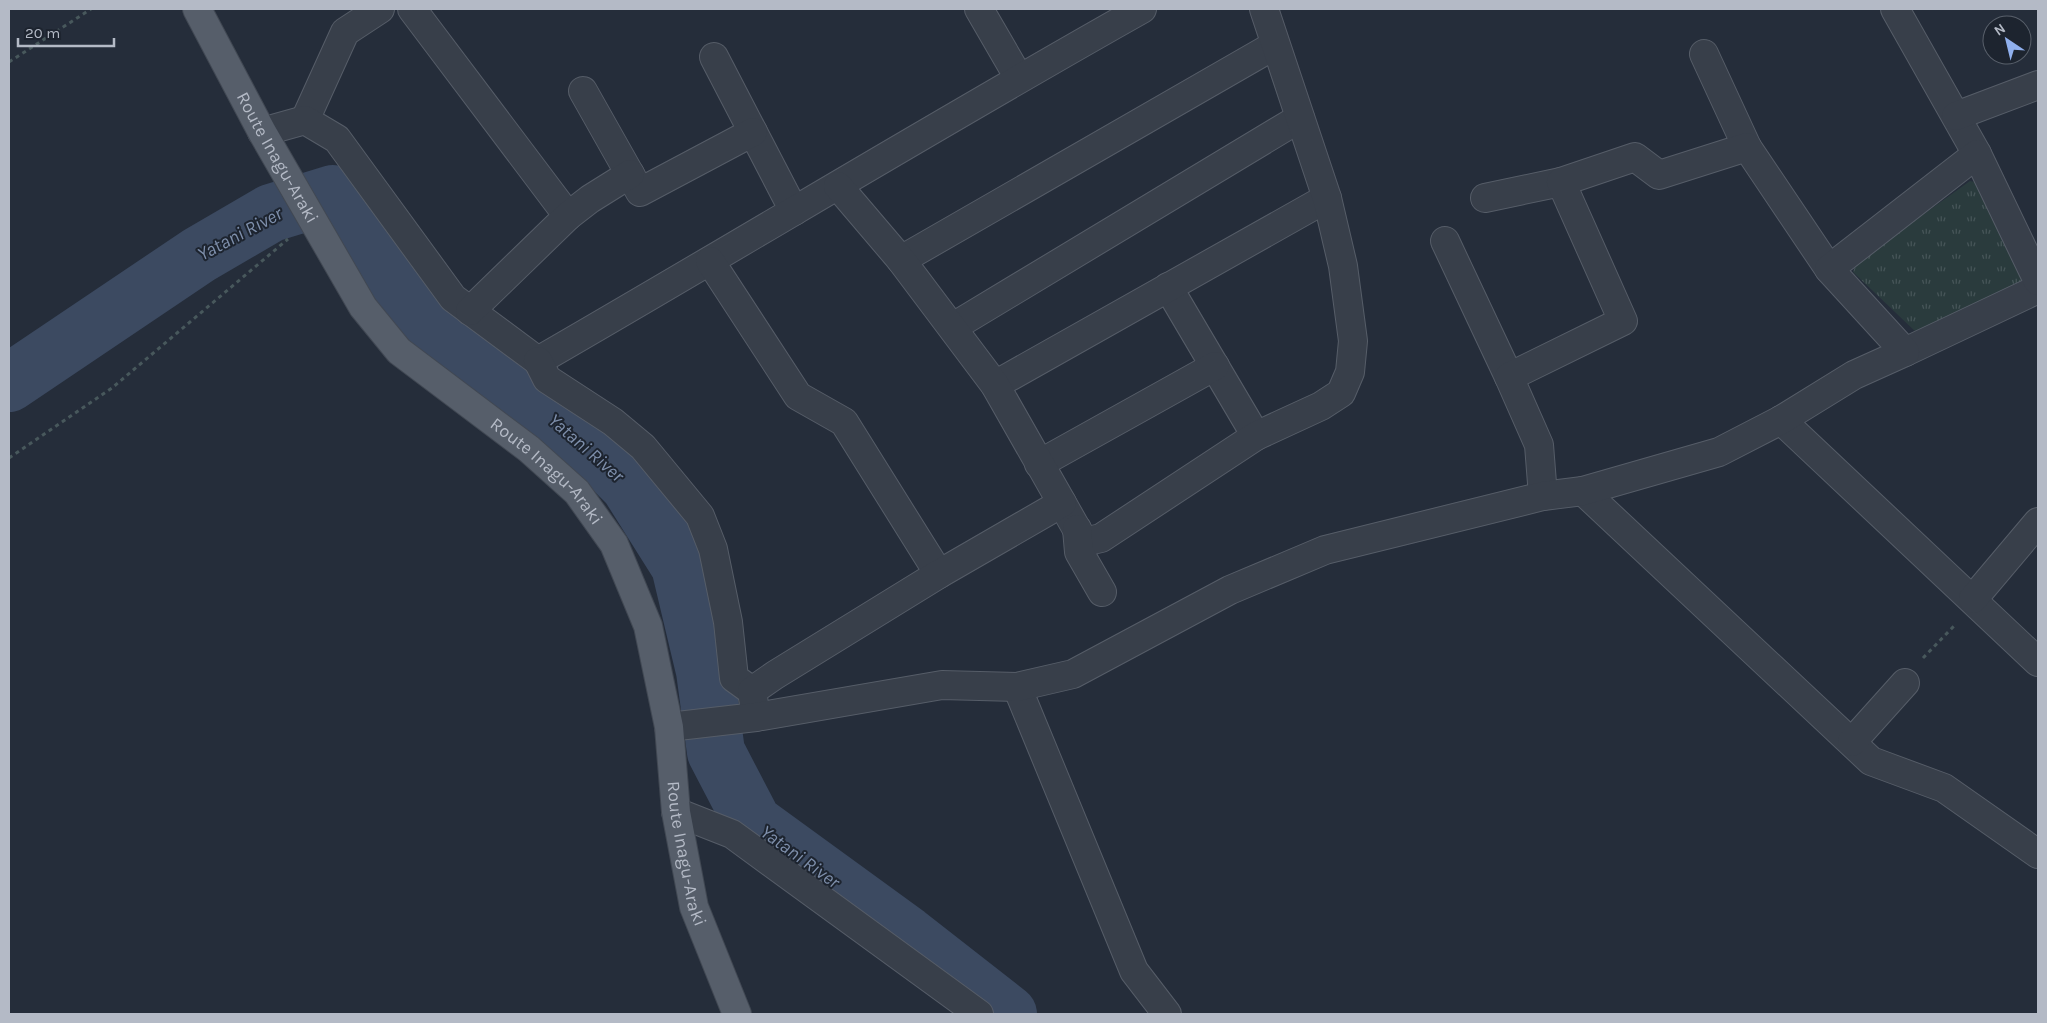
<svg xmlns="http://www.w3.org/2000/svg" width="2047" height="1023" viewBox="0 0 2047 1023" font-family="Karla,sans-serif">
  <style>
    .park { fill: url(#park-tufts) }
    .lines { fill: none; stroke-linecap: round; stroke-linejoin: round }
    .river { stroke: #3c4a61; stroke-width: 58 }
    .minor-casing { stroke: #565d68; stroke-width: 30 }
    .major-casing { stroke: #414853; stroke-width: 30 }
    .path { stroke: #48585c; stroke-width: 3; stroke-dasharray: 4 4; stroke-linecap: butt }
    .minor { stroke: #383f4a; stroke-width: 28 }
    .major { stroke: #565e6a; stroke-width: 28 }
    .labels { text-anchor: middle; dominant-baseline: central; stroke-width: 4; stroke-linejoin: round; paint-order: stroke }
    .street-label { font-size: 18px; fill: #b4bac6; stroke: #1d242f }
    .water-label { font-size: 19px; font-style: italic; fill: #7e8fab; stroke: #1d242f }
  </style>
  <defs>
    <pattern id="park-tufts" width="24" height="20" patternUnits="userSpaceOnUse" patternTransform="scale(1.25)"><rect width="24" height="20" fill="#2a3b3d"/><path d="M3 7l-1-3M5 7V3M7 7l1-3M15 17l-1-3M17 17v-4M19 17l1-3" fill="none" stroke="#465558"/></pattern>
  </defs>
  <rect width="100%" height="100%" fill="#252d3a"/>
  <path class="park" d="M1970 181 1978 183 2026 280 1918 334 1853 272 1857 262Z"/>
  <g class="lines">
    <path class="river" d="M9 383 199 255 271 213 333 194 371 255 417 316 592 448 629 485 680 566 705 671 716 752 753 823 907 935 1008 1014"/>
    <g class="minor-casing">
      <g id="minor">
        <path d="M412 9 568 216"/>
        <path d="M979 9 1019 78"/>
        <path d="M1895 9 1977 154"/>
        <path d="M1704 54 1747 147"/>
        <path d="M714 57 794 211"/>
        <path d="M583 91 640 192 753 132"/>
        <path d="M1956 116 2038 85"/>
        <path d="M305 120 345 32 380 9"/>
        <path d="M262 132 305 120 337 139 453 298 538 361C739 245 939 123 1142 9"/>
        <path d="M1485 198 1561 182"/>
        <path d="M1445 241 1509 377"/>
        <path d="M901 260 1275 45"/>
        <path d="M710 261 798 396 844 422 939 574"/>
        <path d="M1168 287 1256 436"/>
        <path d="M470 311 568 216 590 199 630 174"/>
        <path d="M953 327 1300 118"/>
        <path d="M1905 352 2038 289"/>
        <path d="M538 361 547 379 613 422 643 447 700 516 713 549 728 622 734 678 752 691"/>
        <path d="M995 385 1327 198"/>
        <path d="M1781 420 2038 662"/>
        <path d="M1039 464 1215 366"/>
        <path d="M1583 491 1871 761 1944 788 2038 854"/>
        <path d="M1543 496 1539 445 1509 377 1623 321 1561 182 1635 157 1659 175 1747 147 1829 269"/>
        <path d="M1062 503 1084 542 1101 538 1256 436 1321 406 1341 393 1350 372 1353 341 1343 266 1327 198 1264 9"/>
        <path d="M1077 529 1079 552 1102 592"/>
        <path d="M1973 599 2038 522"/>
        <path d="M1017 687 1134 971 1167 1014"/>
        <path d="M756 717 752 691 775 675 939 574 1062 503 995 385 901 260 838 186"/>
        <path d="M669 727 756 717 942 685 1017 687 1073 674 1230 590 1325 550 1543 496 1583 491 1719 452 1781 420 1854 375 1905 352 1829 269 1977 154 2038 281"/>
        <path d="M1852 742 1905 683"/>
        <path d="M676 812 732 834 979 1014"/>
      </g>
    </g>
    <g class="major-casing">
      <g id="major">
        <path id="s1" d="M197 9 262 132 363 307 399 351 529 449 577 492 614 544 648 626 669 727 676 812 694 907 737 1014"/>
      </g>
    </g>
    <g class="path">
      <path d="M9 62 91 9"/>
      <path d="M9 458 112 388 288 239"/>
      <path d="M1923 658 1955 625"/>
    </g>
    <use href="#minor" class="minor"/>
    <use href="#major" class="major"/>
  </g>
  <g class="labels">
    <g class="street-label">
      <text stroke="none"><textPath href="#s1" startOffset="169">Route Inagu-Araki</textPath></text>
      <text stroke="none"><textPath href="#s1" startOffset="589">Route Inagu-Araki</textPath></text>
      <text stroke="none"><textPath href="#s1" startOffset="1009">Route Inagu-Araki</textPath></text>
    </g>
    <g class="water-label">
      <text transform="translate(240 234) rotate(-28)">Yatani River</text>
      <text transform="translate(586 448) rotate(41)">Yatani River</text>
      <text transform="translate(800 857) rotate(36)">Yatani River</text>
    </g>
  </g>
  <rect width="2047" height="1023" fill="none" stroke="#b4bac6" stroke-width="20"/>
  <g transform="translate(2007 40) rotate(325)"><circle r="24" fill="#1d242f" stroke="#59606b"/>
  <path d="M0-4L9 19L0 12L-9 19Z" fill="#90b0ee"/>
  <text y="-8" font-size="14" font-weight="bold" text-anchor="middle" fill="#b4bac6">N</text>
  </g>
  <path d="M18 38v8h96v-8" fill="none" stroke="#b4bac6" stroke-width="2.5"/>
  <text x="25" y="38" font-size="15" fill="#b4bac6" stroke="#1d242f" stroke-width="4" paint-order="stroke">20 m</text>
</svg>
